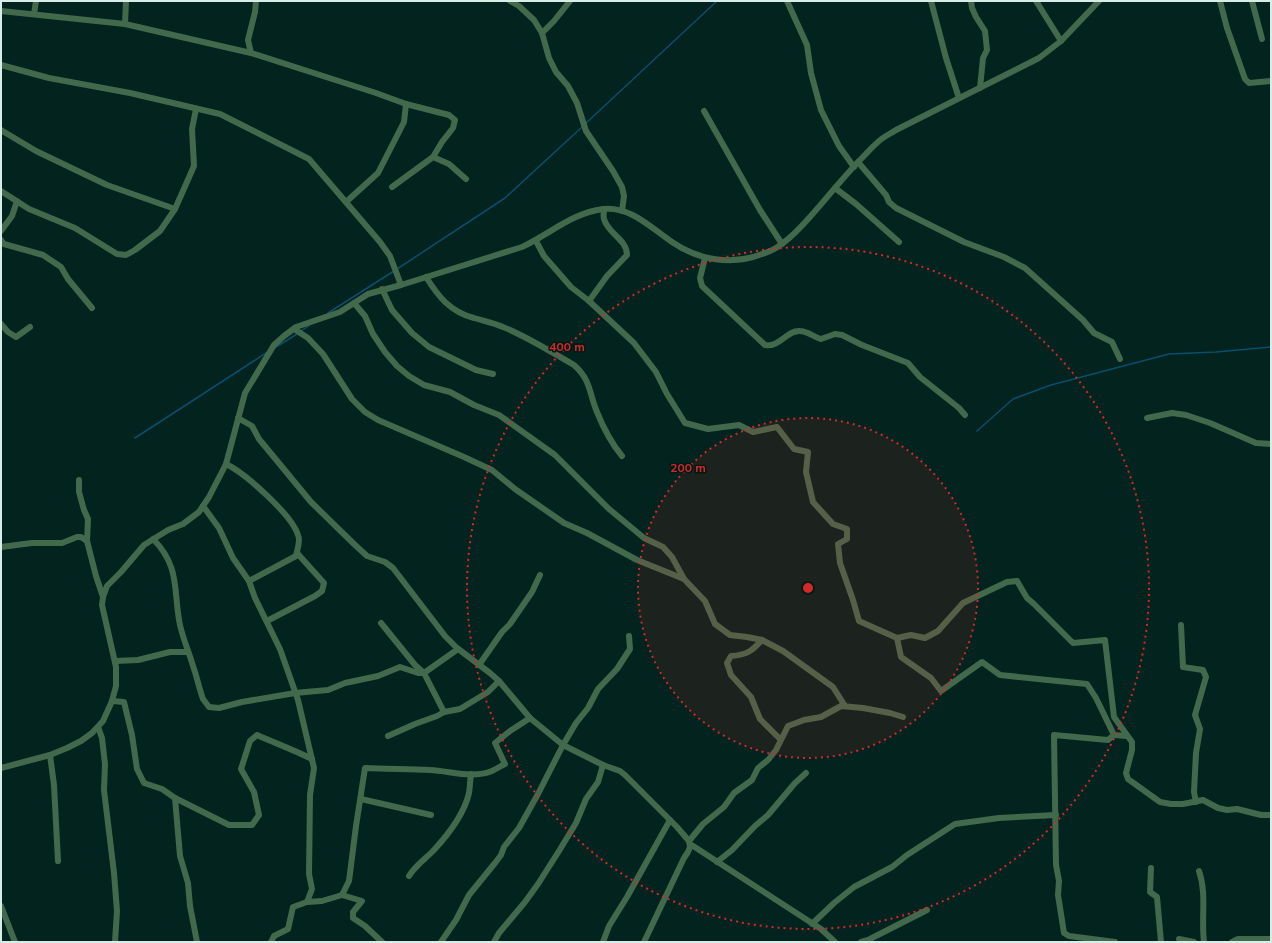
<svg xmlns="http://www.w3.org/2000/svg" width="1272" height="943" viewBox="0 0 1272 943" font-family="'Nunito Sans',sans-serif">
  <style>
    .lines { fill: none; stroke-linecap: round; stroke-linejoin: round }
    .stream { stroke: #094e6d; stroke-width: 1.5 }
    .minor { stroke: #43694d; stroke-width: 6 }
    .ring { fill: none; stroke: #d62828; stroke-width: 2; stroke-dasharray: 2 4 }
    .centre { fill: #d62828; stroke: #001a15; stroke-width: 2 }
    .ring-label { font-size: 12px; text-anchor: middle; font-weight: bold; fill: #d62828; stroke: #001a15; stroke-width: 3; stroke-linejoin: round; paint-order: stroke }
  </style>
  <rect width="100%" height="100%" fill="#03231e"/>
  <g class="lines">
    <g class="stream">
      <path d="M585 124 717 1"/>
      <path d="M397 269 505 198 582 127"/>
      <path d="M328 313 394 271"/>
      <path d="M301 331 310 325"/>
      <path d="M276 347 297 334"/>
      <path d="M977 431 1013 399 1051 385 1169 354 1216 352 1271 347"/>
      <path d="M135 438 266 353"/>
    </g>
    <g class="minor">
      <path d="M510 1 519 6 534 20 542 33 549 58 556 72 568 86 577 103 586 131 613 171 622 187 624 196 622 211"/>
      <path d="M787 1 807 45 811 73 821 110 839 146 854 167"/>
      <path d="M931 1 946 58 959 98"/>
      <path d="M971 1 972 8 976 17 985 31 987 50 983 58 980 88"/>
      <path d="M1036 1 1061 41"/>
      <path d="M1220 1 1227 28 1245 79 1249 83 1271 81"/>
      <path d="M1252 1 1262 39"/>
      <path d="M1 11 125 24 251 53 376 93 406 104 449 115 455 120 453 128 442 142 433 157"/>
      <path d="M34 14 36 1"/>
      <path d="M125 24 126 1"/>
      <path d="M542 33 554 21 570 1"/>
      <path d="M251 53 248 40 255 12 256 1"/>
      <path d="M1 65 49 78 130 93 220 114 309 159 380 242 390 256 401 285"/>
      <path d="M704 111 760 210 782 244"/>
      <path d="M1 130 36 151 107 185 175 209"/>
      <path d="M858 162 886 195 889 202 896 208 964 242 1004 257 1025 268 1083 320 1094 333 1112 342 1120 359"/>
      <path d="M392 187 433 157 449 164 466 179"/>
      <path d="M835 188 856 204 899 242"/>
      <path d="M1 191 29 209 75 228 117 254 126 255 135 250 160 231 175 209 194 166 192 129 196 109"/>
      <path d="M346 202 378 173 404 122 406 104"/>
      <path d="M1 231 12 216 17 201"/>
      <path d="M1 240 4 244 43 255 61 267 68 279 92 308"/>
      <path d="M536 241 544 256 571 287 589 301 634 343 656 372 667 394 685 423 708 429 739 425 753 432 777 427 794 449 808 452 806 472 813 502 833 524 847 529V539L838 544 840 563 853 600 859 621 897 638 901 657 931 678 941 691 982 662 1000 675 1087 684 1096 698 1114 735 1127 736"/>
      <path d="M705 258 700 278 702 286 765 345C779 348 787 330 800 331 807 331 814 337 821 339L835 334 842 335 862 345 908 363 920 377 959 408 965 415"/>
      <path d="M426 277C438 296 450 312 474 318 484 321 494 323 503 327 528 337 551 352 574 365 591 380 589 393 597 412 603 427 612 444 622 456"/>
      <path d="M382 289 392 310 412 333 429 347 476 370 493 374"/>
      <path d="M589 301 607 276 627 255C627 239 608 234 604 219 603 216 604 212 604 209"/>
      <path d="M354 303 365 316 373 334 385 352 397 366 409 376 424 385 450 392 474 405 499 415 555 455 609 509 644 538 663 547 672 557 684 579 705 601 715 624 730 635 747 637 762 640 783 651 833 687 845 706"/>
      <path d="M1 324 8 332 16 337 30 327"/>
      <path d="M294 329 308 338 323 354 352 399 365 412 378 420 464 457 492 470 515 489 564 523 587 533 637 560 684 579"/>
      <path d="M238 418 252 426 259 439 311 502 354 544 367 556 385 562 393 568 445 636 457 648 490 673 499 681 530 718 563 745 603 765 620 771 625 775 677 827 689 841 690 847 688 852 684 858 644 942"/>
      <path d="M1147 418 1172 413 1186 415 1210 423 1256 443 1271 444"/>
      <path d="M226 464C245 473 292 515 298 535 301 541 297 550 296 556L249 581"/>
      <path d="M79 480V492L84 510 88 519 87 541 96 576 103 597"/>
      <path d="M203 506 219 528 233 558 249 581 255 598 280 649 298 700 314 768 310 795 309 874 312 889 307 902 293 907 288 929 274 936 271 942"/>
      <path d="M153 539C181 567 173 592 180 625 183 639 189 652 193 666 197 677 199 688 203 699L209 707 219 708 242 702 295 693 328 690 345 683 378 676 400 667 418 673H424L458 649"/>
      <path d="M1 547 32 543H62L77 537H81L87 541"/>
      <path d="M267 621 315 596 322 591 324 583 297 553"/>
      <path d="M381 623 415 665 424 673 444 712"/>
      <path d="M1181 625 1183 667 1203 670 1206 677 1195 715 1200 729 1196 753 1194 792 1196 802"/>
      <path d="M897 638 911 635 925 638 938 631 963 603 1007 582 1017 581 1027 598 1034 604 1073 643 1105 640 1114 717 1132 742V750L1126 773 1128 779 1160 802 1171 804H1183L1203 800 1218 808 1227 810 1237 809 1261 815H1271"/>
      <path d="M762 640C752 651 747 655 731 656L727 663 731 675 751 697 760 719 780 739"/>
      <path d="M115 661 138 660 170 652H188"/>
      <path d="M479 665 502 632 510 624 532 592 540 575"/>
      <path d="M112 701 124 702 132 735 137 769 144 783 162 789 175 798 180 856 188 883 190 906 197 942"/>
      <path d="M98 727 102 738 105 764 104 790 114 873 117 911 115 942"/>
      <path d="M1114 735 1108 740 1054 735 1056 865 1059 881 1058 895 1064 933 1069 936 1115 942"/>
      <path d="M388 736 415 724 437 716 444 712 460 709 488 692 499 681"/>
      <path d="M50 755 54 785 58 861"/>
      <path d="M1 768 50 755 67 748 81 741 92 733 103 721 112 701 116 686V667L102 605 103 597 107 586 121 572 144 545 168 530 183 524 199 512 209 497 226 464 245 393 274 345 284 336 296 327 340 312 368 294 401 285 522 247C550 234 572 213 603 209 631 206 651 228 672 242 698 260 732 266 762 254 769 252 777 248 783 243 793 236 801 227 809 218 827 198 844 176 863 157 868 152 873 146 878 142 883 137 890 134 896 130L1039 58 1061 41 1099 1"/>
      <path d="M175 798 229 825H252L259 815 254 792 241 769 250 741 257 735C275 743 294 750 312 759"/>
      <path d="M361 799 431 815"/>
      <path d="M689 841 703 824 724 807 734 793 752 780 758 768 768 760 776 750 788 726 804 720 821 717 841 706 863 708 890 713 903 717"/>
      <path d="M690 844 821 929 835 942"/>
      <path d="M717 862 732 850 755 826 768 815 795 783 806 773"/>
      <path d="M1151 868 1150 892 1157 897 1161 942"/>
      <path d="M1199 871C1207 894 1201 918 1204 942"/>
      <path d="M409 876C415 866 425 859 433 851 447 836 464 815 469 793 470 787 470 781 471 774"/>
      <path d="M342 895 362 901 353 912V918L365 926 382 942"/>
      <path d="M307 902 322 901 342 895 349 881 356 826 365 768C387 769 408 769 430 770 451 771 472 779 492 771 496 769 501 766 505 764L495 743 510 731 530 718"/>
      <path d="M1 906 15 942"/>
      <path d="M812 924 834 903 854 887 892 867 907 855 955 824 999 818 1056 815"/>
      <path d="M1179 939 1194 942"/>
      <path d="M441 942 456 920 469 895 495 863 501 855 504 847 519 828 538 794 563 745 576 723 588 708 598 689 617 669 630 649 629 636"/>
      <path d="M494 942 499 933 525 902 538 884 559 851 576 823 586 799 598 782 603 765"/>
      <path d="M603 942 609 926 627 897 670 820"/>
      <path d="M861 942 868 940 927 910"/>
      <path d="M1232 942 1238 939H1271"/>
    </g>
  </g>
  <circle cx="808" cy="588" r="170" fill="#d62828" fill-opacity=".12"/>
  <g class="ring">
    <circle cx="808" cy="588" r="170"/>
    <circle cx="808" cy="588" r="341"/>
  </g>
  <circle cx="808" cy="588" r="6" class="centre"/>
  <g class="ring-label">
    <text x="567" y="351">400 m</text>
    <text x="688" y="472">200 m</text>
  </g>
  <rect width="1272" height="943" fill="none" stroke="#d7eee8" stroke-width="4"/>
</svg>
